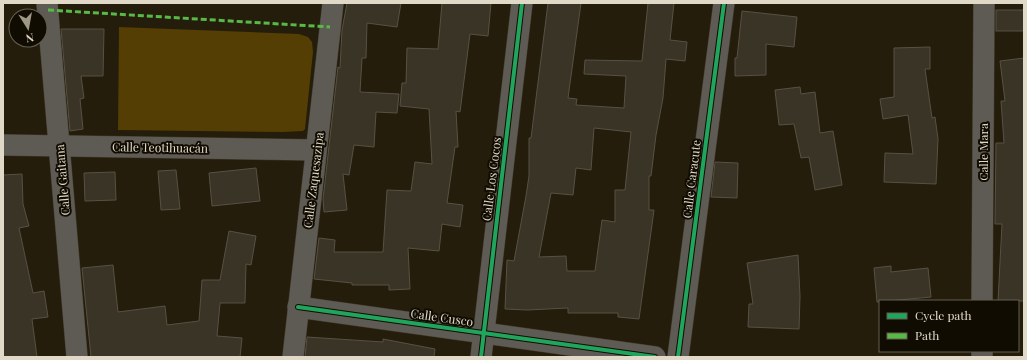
<svg xmlns="http://www.w3.org/2000/svg" width="1027" height="360" viewBox="0 0 1027 360" font-family="'Playfair Display',serif">
  <style>
    .green { fill: #543e03 }
    .building { fill: #3a3427; stroke: #575144; fill-rule: evenodd }
    .lines { fill: none; stroke-linecap: round; stroke-linejoin: round }
    .minor-casing { stroke: #413a2c; stroke-width: 22 }
    .minor { stroke: #5e5a54; stroke-width: 21 }
    .quiet { stroke: #58b947; stroke-width: 3; stroke-dasharray: 6 3; stroke-linecap: butt }
    .cycleway-casing { stroke: #110c02; stroke-width: 6 }
    .cycleway { stroke: #20a55d; stroke-width: 4 }
    .labels { text-anchor: middle; dominant-baseline: central; stroke-width: 4; stroke-linejoin: round; paint-order: stroke }
    .street-label { font-size: 12px; fill: #e1d9c8; stroke: #110c02 }
  </style>
  <rect width="100%" height="100%" fill="#241d0c"/>
  <path class="green" d="M119 27 299 34 308 37 312 42 313 52 305 129 303 131 283 132 118 130Z"/>
  <g class="building">
    <path d="M347 3H401L397 27 367 23 366 58H362L360 92 399 94 397 113 376 112 374 147 354 145 349 175 343 174 347 210 324 212 323 199 338 67 340 68 342 30Z"/>
    <path d="M442 3H491L488 36 470 34 460 112 456 111 458 147H455L447 203 463 205 460 227 442 224 439 251 408 248 410 289 389 290V285H352V283L314 279 319 238 335 240 334 252H383L387 190 411 191 415 162 432 164 429 109 400 106 402 83H406L407 48 438 49Z"/>
    <path d="M548 3H581L568 98 577 99 576 105 624 108 626 76 584 74 585 60 642 61 648 3H674L670 40 687 42 685 61 666 59 663 98 656 135 651 176H649V210H654L639 319 618 317V313H568V308L527 310 505 309 507 260 514 261 526 196 529 176V138H531ZM594 128 631 132 625 190H615V222L602 220 595 271H567L566 256 539 257 551 193 573 195 576 168 591 170Z"/>
    <rect x="996" y="10" width="28" height="21"/>
    <path d="M742 11 797 17 794 47 766 44V75L735 76V58H737Z"/>
    <path d="M61 29H104L103 76H81L84 98 80 99 83 129 70 131Z"/>
    <path d="M930 47V69H925L932 118 935 117 938 139 936 184 884 182 885 153 913 154 908 115 883 119 880 99 894 97V48Z"/>
    <path d="M1024 58V301H998L1002 224H995L996 143H1004L1001 101H1005L1000 61Z"/>
    <path d="M800 87 801 94 815 92 820 133 833 131 842 185 815 190 809 157 801 158 794 124 779 125 775 90Z"/>
    <path d="M715 162 738 163 737 198 711 197Z"/>
    <path d="M256 168 260 201 212 206 209 173Z"/>
    <path d="M176 170 180 209 161 210 158 171Z"/>
    <path d="M115 172 116 200 85 201 84 173Z"/>
    <path d="M22 174 23 204 29 226 19 228 33 293 44 291 48 317 32 319 37 357H3V175Z"/>
    <path d="M229 231 256 236 251 265 246 264 245 303H220L217 336 242 338 240 357H91L82 268 113 265 118 312 165 306 167 325 199 321 202 280H220Z"/>
    <path d="M798 255 800 296 799 329 748 327 749 304H753L747 263Z"/>
    <path d="M891 266V272L928 268 931 297 877 302 874 268Z"/>
    <path d="M307 337 383 342V339L435 349 434 357H305Z"/>
  </g>
  <g class="lines">
    <g class="minor-casing">
      <g id="minor">
        <path d="M47 3 77 357"/>
        <path d="M3 145 316 150"/>
        <path d="M982 301 984 3"/>
        <path d="M298 307 655 357"/>
        <path d="M293 357 333 3"/>
        <path d="M481 357 522 3"/>
        <path d="M678 357 724 3"/>
        <path d="M982 357V351"/>
      </g>
    </g>
    <use href="#minor" class="minor"/>
    <path class="quiet" d="M48 10 330 27"/>
    <g class="cycleway-casing">
      <g id="cycleway">
        <path d="M298 307 655 357"/>
        <path d="M481 357 522 3"/>
        <path d="M678 357 724 3"/>
      </g>
    </g>
    <use href="#cycleway" class="cycleway"/>
  </g>
  <g class="labels">
    <g class="street-label">
      <text transform="translate(160 147) rotate(1)">Calle Teotihuacán</text>
      <text transform="translate(983 152) rotate(-90)">Calle Mara</text>
      <text transform="translate(491 179) rotate(-83)">Calle Los Cocos</text>
      <text transform="translate(691 179) rotate(-83)">Calle Caracute</text>
      <text transform="translate(62 180) rotate(-95)">Calle Gaitana</text>
      <text transform="translate(313 180) rotate(-83)">Calle Zaquesazipa</text>
      <text transform="translate(442 317) rotate(8)">Calle Cusco</text>
    </g>
  </g>
  <rect width="1027" height="360" fill="none" stroke="#e1d9c8" stroke-width="8"/>
  <rect x="879" y="300" width="140" height="52" fill="#110c02" stroke="#645e51"/>
  <rect x="887" y="313" width="20" height="6" fill="#20a55d" stroke="#645e51"/>
  <text x="915" y="320" font-size="12" fill="#e1d9c8">Cycle path</text>
  <rect x="887" y="333" width="20" height="6" fill="#58b947" stroke="#645e51"/>
  <text x="915" y="340" font-size="12" fill="#e1d9c8">Path</text>
  <g transform="translate(28 28) rotate(169)"><circle r="19" fill="#110c02" stroke="#645e51"/>
  <path d="M0-3L7 15L0 10L-7 15Z" fill="#9f9786"/>
  <text y="-6" font-size="11" font-weight="bold" text-anchor="middle" fill="#e1d9c8">N</text>
  </g>
</svg>
